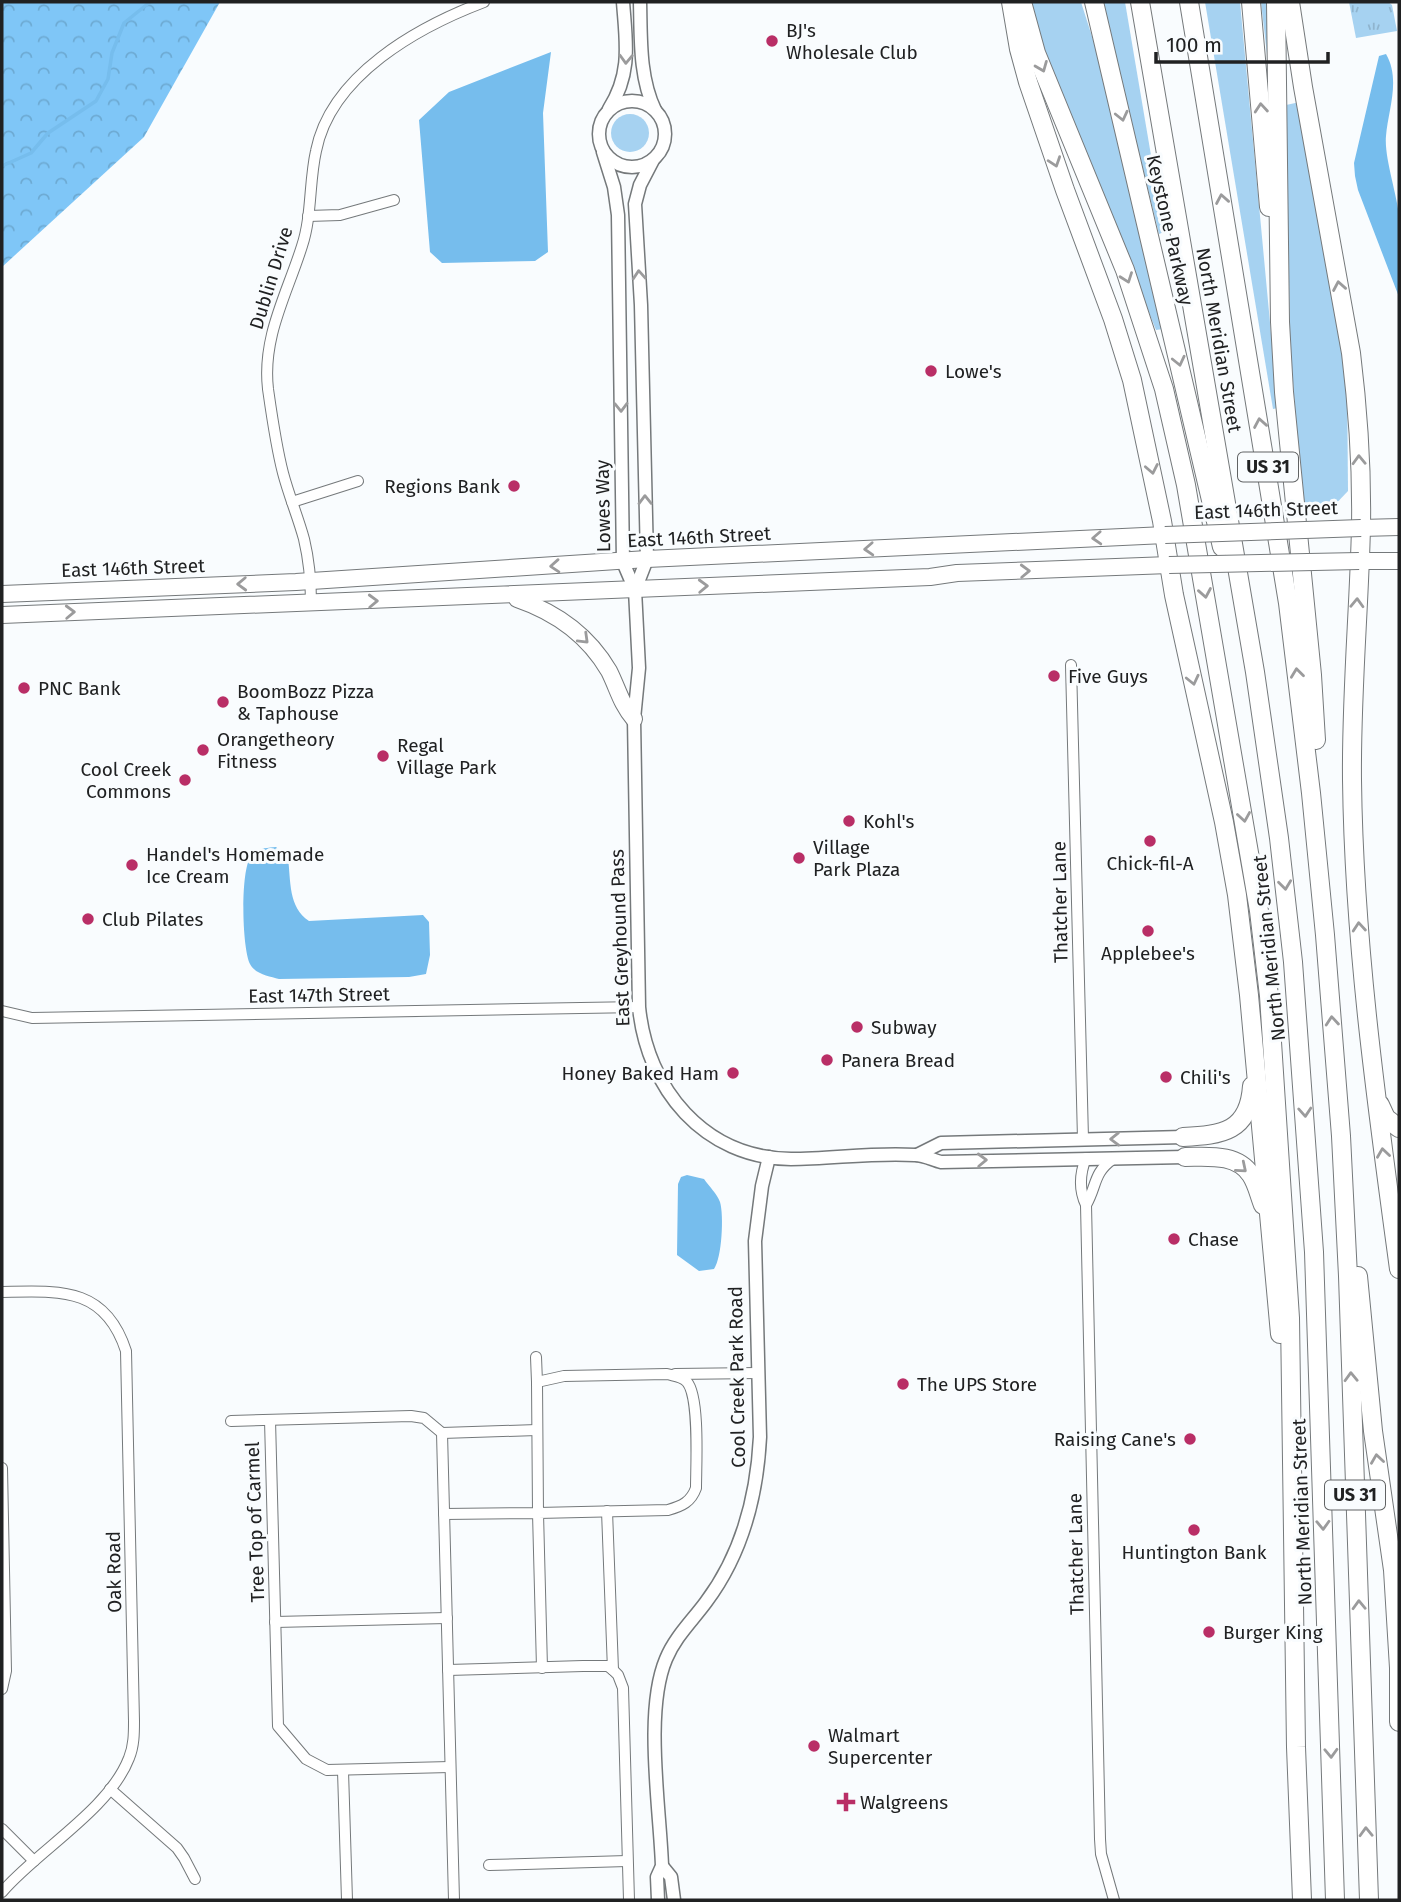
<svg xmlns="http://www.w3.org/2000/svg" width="1401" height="1902" viewBox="0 0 1401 1902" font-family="'Fira Sans',sans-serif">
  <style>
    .grass { fill: #a6d2f1 }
    .forest { fill: url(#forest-crowns) }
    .park { fill: url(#park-tufts) }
    .water { fill: #76bded }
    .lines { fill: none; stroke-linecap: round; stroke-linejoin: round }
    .stream { stroke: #76bded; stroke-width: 3.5 }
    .minor-casing { stroke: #75797b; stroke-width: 12 }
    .tertiary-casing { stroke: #75797b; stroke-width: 15 }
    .primary-casing { stroke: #75797b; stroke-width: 18 }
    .motorway-casing { stroke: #75797b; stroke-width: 20 }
    .minor { stroke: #fff; stroke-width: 10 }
    .tertiary { stroke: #fff; stroke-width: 12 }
    .primary { stroke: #fff; stroke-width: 16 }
    .motorway { stroke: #fff; stroke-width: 18 }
    .primary-bridge-casing { stroke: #75797b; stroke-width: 18; stroke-linecap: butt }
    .primary-bridge { stroke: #fff; stroke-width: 16 }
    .oneway { stroke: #9b9b9c }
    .poi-dot { fill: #b92e66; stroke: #f9fcfe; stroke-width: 2.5 }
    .labels { text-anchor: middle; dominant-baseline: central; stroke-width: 6; stroke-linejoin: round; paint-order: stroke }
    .shield { fill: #f9fcfe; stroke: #616364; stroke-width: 2 }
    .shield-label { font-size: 18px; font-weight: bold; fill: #202122 }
    .poi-label { font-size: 19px; fill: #202122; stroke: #f9fcfe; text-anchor: start }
    .street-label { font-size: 19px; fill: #202122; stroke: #f9fcfe }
  </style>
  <defs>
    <pattern id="forest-crowns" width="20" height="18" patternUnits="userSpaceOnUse" patternTransform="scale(1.75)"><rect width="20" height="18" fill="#7fc6f7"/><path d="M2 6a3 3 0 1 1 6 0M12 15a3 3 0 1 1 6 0" fill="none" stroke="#6daad3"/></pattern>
    <pattern id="park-tufts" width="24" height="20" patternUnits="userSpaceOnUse" patternTransform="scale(1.75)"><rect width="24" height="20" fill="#a6d2f1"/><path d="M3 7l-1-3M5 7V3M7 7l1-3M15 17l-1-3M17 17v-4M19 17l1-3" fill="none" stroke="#8fb4ce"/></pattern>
  </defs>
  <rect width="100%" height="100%" fill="#f9fcfe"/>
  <g class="grass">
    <path d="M1028 2H1081L1096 49 1163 329 1156 330 1088 160 1042 54Z"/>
    <path d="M1102 2H1125L1164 232 1159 234Z"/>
    <path d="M1205 2H1240L1278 408 1273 409Z"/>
    <path d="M1261 2H1271L1272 62 1268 63Z"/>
    <path d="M1300 102 1347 377 1348 491 1328 512 1306 513 1299 465 1290 339 1286 105Z"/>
    <circle cx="630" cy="133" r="19"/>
  </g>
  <path class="forest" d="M2 2H220L144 137 2 267Z"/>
  <path class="park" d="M1349 2H1388L1392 5 1397 31 1356 38Z"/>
  <g class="water">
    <path d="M551 52 543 113 548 252 535 261 442 263 430 252 419 120 449 92Z"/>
    <path d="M1386 54C1401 80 1388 110 1386 136 1384 157 1397 194 1399 216 1401 243 1399 271 1399 297L1358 190 1355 176 1354 163 1379 56Z"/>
    <path d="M276 847 288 858C291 881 288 907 309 921L423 915 429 922 430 955 426 974 409 977 279 979C269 976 255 974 250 964 242 948 240 871 251 856 256 848 267 848 276 847Z"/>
    <path d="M687 1175 704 1179C709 1186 717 1194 720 1202 724 1215 722 1258 714 1269L699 1271 677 1255 678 1184 681 1177Z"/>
  </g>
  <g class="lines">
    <path class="stream" d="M2 166 31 153 48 133 96 101 108 79 112 53 124 23 150 2"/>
    <g class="minor-casing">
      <g id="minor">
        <path d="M308 216 340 215 394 200"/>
        <path d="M292 502 358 481"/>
        <path d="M311 603C311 581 309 560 304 539 298 517 289 496 283 473 276 446 272 417 268 389 262 337 287 294 302 246 312 216 309 182 316 151 331 75 418 27 484 2"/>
        <path d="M1071 665 1083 1139"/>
        <path d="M2 1011 32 1018 639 1007"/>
        <path d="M1086 1158C1080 1173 1079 1190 1086 1205L1100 1839 1101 1854 1114 1900"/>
        <path d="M1086 1205C1097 1186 1093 1173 1113 1159"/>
        <path d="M2 1292C59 1291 105 1286 126 1351L134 1721C134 1733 134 1746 129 1758 109 1810 38 1850 2 1892"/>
        <path d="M536 1357 537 1382"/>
        <path d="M675 1374 758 1373"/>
        <path d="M270 1420 278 1726 306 1759 327 1770 450 1767"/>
        <path d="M231 1421 411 1416 424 1418 442 1433 454 1900"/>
        <path d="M442 1433 537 1430"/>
        <path d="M2 1468 6 1671 2 1689"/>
        <path d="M607 1511 613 1670 618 1675 623 1688 629 1900"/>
        <path d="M444 1514 538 1513 537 1382 564 1376 667 1374C674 1376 682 1376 687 1382 700 1397 696 1467 696 1488 691 1502 682 1506 668 1510L538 1513 542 1668"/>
        <path d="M275 1622 447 1618"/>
        <path d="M448 1670 583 1666H608L613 1670"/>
        <path d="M343 1771 347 1900"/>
        <path d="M110 1789 177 1848 184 1858 195 1879"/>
        <path d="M2 1829 34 1861"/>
        <path d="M489 1865 627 1861"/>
      </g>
    </g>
    <g class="tertiary-casing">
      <g id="tertiary">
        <path d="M640 2C641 37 639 77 655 110"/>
        <circle cx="632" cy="134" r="33"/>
        <path d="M609 109C632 73 626 42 623 2"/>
        <path d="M603 152 614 187 618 215 623 562 635 590 639 668 634 719 639 1007C647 1089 704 1158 791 1159 832 1159 874 1152 915 1155 924 1155 933 1160 941 1162L1185 1157"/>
        <path d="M635 590 647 559 641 305 635 204 640 185 653 160"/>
        <path d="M917 1155 941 1143 1183 1137"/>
        <path d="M662 1866 671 1877 674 1900"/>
        <path d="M658 1900 657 1877 662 1866C660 1808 644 1711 666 1659 675 1637 692 1621 706 1602 742 1554 757 1496 760 1437L755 1241 762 1186 769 1157"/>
      </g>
    </g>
    <g class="primary-casing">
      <g id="primary">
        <path d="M1361 528 1399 527"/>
        <path d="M1359 561H1399"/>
        <path d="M2 594 296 582 647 559 1165 535"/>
        <path d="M517 599C555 612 588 635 609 671 618 689 621 704 634 719"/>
        <path d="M2 615 930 577 957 573 1169 565"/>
      </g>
    </g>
    <g class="motorway-casing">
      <g id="motorway">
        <path d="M1011 2 1019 49 1028 82 1065 190 1113 319 1132 380 1162 521 1174 595 1224 822 1237 895 1249 995 1280 1334"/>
        <path d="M1022 2 1036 53 1125 270 1164 389 1186 485 1259 911 1269 996 1290 1318 1296 1747 1302 1900"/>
        <path d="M1094 2 1222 547"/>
        <path d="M1140 2 1255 672 1279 838 1293 962 1314 1252 1335 1900"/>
        <path d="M1189 2 1288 603 1311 793 1325 935 1341 1136 1348 1276 1369 1900"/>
        <path d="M1251 2 1269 207"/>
        <path d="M1276 2 1280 322 1284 392 1312 675 1316 740"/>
        <path d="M1290 2 1303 87 1351 353C1358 410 1362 469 1361 527 1359 611 1351 696 1352 780 1354 944 1377 1107 1399 1269"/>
        <path d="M1380 1105 1386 1118 1399 1128"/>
        <path d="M1183 1137C1222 1135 1249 1132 1252 1086"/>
        <path d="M1185 1157C1207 1157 1237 1153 1251 1175 1257 1184 1259 1195 1263 1205"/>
        <path d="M1358 1276 1373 1431 1393 1570 1399 1668V1722"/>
      </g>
    </g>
    <use href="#minor" class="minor"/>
    <use href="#tertiary" class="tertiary"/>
    <use href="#primary" class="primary"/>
    <use href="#motorway" class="motorway"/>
    <g class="primary-bridge-casing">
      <g id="primary-bridge">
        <path d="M1165 535 1361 528"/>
        <path d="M1169 565 1359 561"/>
      </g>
    </g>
    <use href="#primary-bridge" class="primary-bridge"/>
  </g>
  <defs><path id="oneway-chevron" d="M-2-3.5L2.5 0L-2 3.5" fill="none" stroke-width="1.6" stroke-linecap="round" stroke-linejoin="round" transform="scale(1.75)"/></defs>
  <g class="oneway">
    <use href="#oneway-chevron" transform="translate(626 59) rotate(92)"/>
    <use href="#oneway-chevron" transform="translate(1042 67) rotate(68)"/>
    <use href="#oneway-chevron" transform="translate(1261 108) rotate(-95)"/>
    <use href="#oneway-chevron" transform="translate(1122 116) rotate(77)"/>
    <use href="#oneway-chevron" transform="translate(1055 162) rotate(71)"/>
    <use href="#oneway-chevron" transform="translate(1222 199) rotate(-100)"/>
    <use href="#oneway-chevron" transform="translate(639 275) rotate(-94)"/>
    <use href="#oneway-chevron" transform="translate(1127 278) rotate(70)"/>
    <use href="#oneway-chevron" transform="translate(1339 286) rotate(-100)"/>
    <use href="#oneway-chevron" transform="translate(1179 361) rotate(77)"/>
    <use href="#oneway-chevron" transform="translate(621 407) rotate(89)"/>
    <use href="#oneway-chevron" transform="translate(1260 423) rotate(-100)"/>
    <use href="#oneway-chevron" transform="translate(1359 460) rotate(-92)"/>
    <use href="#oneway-chevron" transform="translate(1152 469) rotate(79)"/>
    <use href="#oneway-chevron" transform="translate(645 500) rotate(-91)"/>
    <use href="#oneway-chevron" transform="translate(1097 538) rotate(177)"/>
    <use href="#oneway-chevron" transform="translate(869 549) rotate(177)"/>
    <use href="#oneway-chevron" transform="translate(555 566) rotate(176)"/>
    <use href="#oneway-chevron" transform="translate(1025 571) rotate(-2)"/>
    <use href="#oneway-chevron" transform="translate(242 584) rotate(178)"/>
    <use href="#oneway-chevron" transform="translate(703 586) rotate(-2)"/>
    <use href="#oneway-chevron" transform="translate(1205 593) rotate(80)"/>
    <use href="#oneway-chevron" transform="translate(373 601) rotate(-2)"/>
    <use href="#oneway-chevron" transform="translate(1357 603) rotate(-88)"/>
    <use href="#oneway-chevron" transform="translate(70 612) rotate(-2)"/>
    <use href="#oneway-chevron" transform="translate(584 639) rotate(44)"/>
    <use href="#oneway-chevron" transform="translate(1297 673) rotate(-97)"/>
    <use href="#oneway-chevron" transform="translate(1193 680) rotate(77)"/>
    <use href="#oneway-chevron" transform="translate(1244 817) rotate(81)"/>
    <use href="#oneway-chevron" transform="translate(1285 885) rotate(83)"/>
    <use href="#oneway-chevron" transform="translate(1359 927) rotate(-95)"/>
    <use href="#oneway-chevron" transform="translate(1332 1021) rotate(-95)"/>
    <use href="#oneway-chevron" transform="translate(1305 1112) rotate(86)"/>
    <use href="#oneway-chevron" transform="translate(1115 1139) rotate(179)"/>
    <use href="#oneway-chevron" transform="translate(1383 1153) rotate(-98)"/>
    <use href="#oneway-chevron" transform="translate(982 1160) rotate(-2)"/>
    <use href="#oneway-chevron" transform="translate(1242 1168) rotate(40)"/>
    <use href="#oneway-chevron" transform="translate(1351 1377) rotate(-92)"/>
    <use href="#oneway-chevron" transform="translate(1377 1459) rotate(-98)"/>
    <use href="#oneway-chevron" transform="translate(1323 1525) rotate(88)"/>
    <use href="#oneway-chevron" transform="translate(1359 1605) rotate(-92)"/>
    <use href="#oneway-chevron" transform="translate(1331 1753) rotate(88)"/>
    <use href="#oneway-chevron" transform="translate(1366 1832) rotate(-92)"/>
  </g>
  <g class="poi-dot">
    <circle cx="772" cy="41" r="7"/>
    <circle cx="931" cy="371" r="7"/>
    <circle cx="514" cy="486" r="7"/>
    <circle cx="1054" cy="676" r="7"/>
    <circle cx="24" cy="688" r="7"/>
    <circle cx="223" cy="702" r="7"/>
    <circle cx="203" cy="750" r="7"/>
    <circle cx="383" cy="756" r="7"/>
    <circle cx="185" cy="780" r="7"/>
    <circle cx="849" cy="821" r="7"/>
    <circle cx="1150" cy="841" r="7"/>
    <circle cx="799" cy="858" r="7"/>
    <circle cx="132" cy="865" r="7"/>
    <circle cx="88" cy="919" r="7"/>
    <circle cx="1148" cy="931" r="7"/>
    <circle cx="857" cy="1027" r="7"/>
    <circle cx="827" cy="1060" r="7"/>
    <circle cx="733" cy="1073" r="7"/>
    <circle cx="1166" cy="1077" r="7"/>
    <circle cx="1174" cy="1239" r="7"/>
    <circle cx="903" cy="1384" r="7"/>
    <circle cx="1190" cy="1439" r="7"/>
    <circle cx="1194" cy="1530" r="7"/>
    <circle cx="1209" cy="1632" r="7"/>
    <circle cx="814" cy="1746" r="7"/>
    <path d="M842.5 1791.5h7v7h7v7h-7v7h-7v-7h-7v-7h7z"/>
  </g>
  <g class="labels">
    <g class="shield">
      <rect x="1238" y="452.5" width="60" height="29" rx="5"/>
      <rect x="1325" y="1480.5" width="60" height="29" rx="5"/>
    </g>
    <g class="shield-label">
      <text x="1268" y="467">US 31</text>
      <text x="1355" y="1495">US 31</text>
    </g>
    <g class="poi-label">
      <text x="786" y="30">BJ's<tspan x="786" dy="22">Wholesale Club</tspan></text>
      <text x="945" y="371">Lowe's</text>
      <text x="500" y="486" text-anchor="end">Regions Bank</text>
      <text x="1068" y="676">Five Guys</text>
      <text x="38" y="688">PNC Bank</text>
      <text x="237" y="691">BoomBozz Pizza<tspan x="237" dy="22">&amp; Taphouse</tspan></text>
      <text x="217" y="739">Orangetheory<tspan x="217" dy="22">Fitness</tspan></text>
      <text x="397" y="745">Regal<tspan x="397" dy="22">Village Park</tspan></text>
      <text x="171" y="769" text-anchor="end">Cool Creek<tspan x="171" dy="22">Commons</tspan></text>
      <text x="863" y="821">Kohl's</text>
      <text x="813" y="847">Village<tspan x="813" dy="22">Park Plaza</tspan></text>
      <text x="146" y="854">Handel's Homemade<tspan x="146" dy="22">Ice Cream</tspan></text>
      <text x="1150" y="863" text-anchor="middle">Chick-fil-A</text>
      <text x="102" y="919">Club Pilates</text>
      <text x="1148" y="953" text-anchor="middle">Applebee's</text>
      <text x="871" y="1027">Subway</text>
      <text x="841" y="1060">Panera Bread</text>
      <text x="719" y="1073" text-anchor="end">Honey Baked Ham</text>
      <text x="1180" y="1077">Chili's</text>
      <text x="1188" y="1239">Chase</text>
      <text x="917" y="1384">The UPS Store</text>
      <text x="1176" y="1439" text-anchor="end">Raising Cane's</text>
      <text x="1194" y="1552" text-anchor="middle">Huntington Bank</text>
      <text x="1223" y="1632">Burger King</text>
      <text x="828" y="1735">Walmart<tspan x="828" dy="22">Supercenter</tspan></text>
      <text x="860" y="1802">Walgreens</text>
    </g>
    <g class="street-label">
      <text transform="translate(1170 230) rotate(77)">Keystone Parkway</text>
      <text transform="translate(271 278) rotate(-73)">Dublin Drive</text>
      <text transform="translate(1219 340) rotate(80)">North Meridian Street</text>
      <text transform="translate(603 506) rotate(-91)">Lowes Way</text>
      <text transform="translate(1266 510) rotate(-2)">East 146th Street</text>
      <text transform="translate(699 537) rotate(-3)">East 146th Street</text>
      <text transform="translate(133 568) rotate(-2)">East 146th Street</text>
      <text transform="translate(1060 902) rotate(-91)">Thatcher Lane</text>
      <text transform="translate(620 938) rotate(-92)">East Greyhound Pass</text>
      <text transform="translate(1269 948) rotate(-96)">North Meridian Street</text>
      <text transform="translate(319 995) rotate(-1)">East 147th Street</text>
      <text transform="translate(737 1377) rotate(-91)">Cool Creek Park Road</text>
      <text transform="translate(1302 1512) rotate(-92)">North Meridian Street</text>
      <text transform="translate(255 1522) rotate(-92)">Tree Top of Carmel</text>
      <text transform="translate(1076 1554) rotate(-91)">Thatcher Lane</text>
      <text transform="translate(114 1572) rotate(-91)">Oak Road</text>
    </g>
  </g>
  <rect width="1401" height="1902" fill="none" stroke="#202122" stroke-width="7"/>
  <path d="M1156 52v10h172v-10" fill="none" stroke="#202122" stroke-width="3.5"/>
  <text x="1166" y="52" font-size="21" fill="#202122" stroke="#f9fcfe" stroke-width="5" paint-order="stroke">100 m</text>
</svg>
